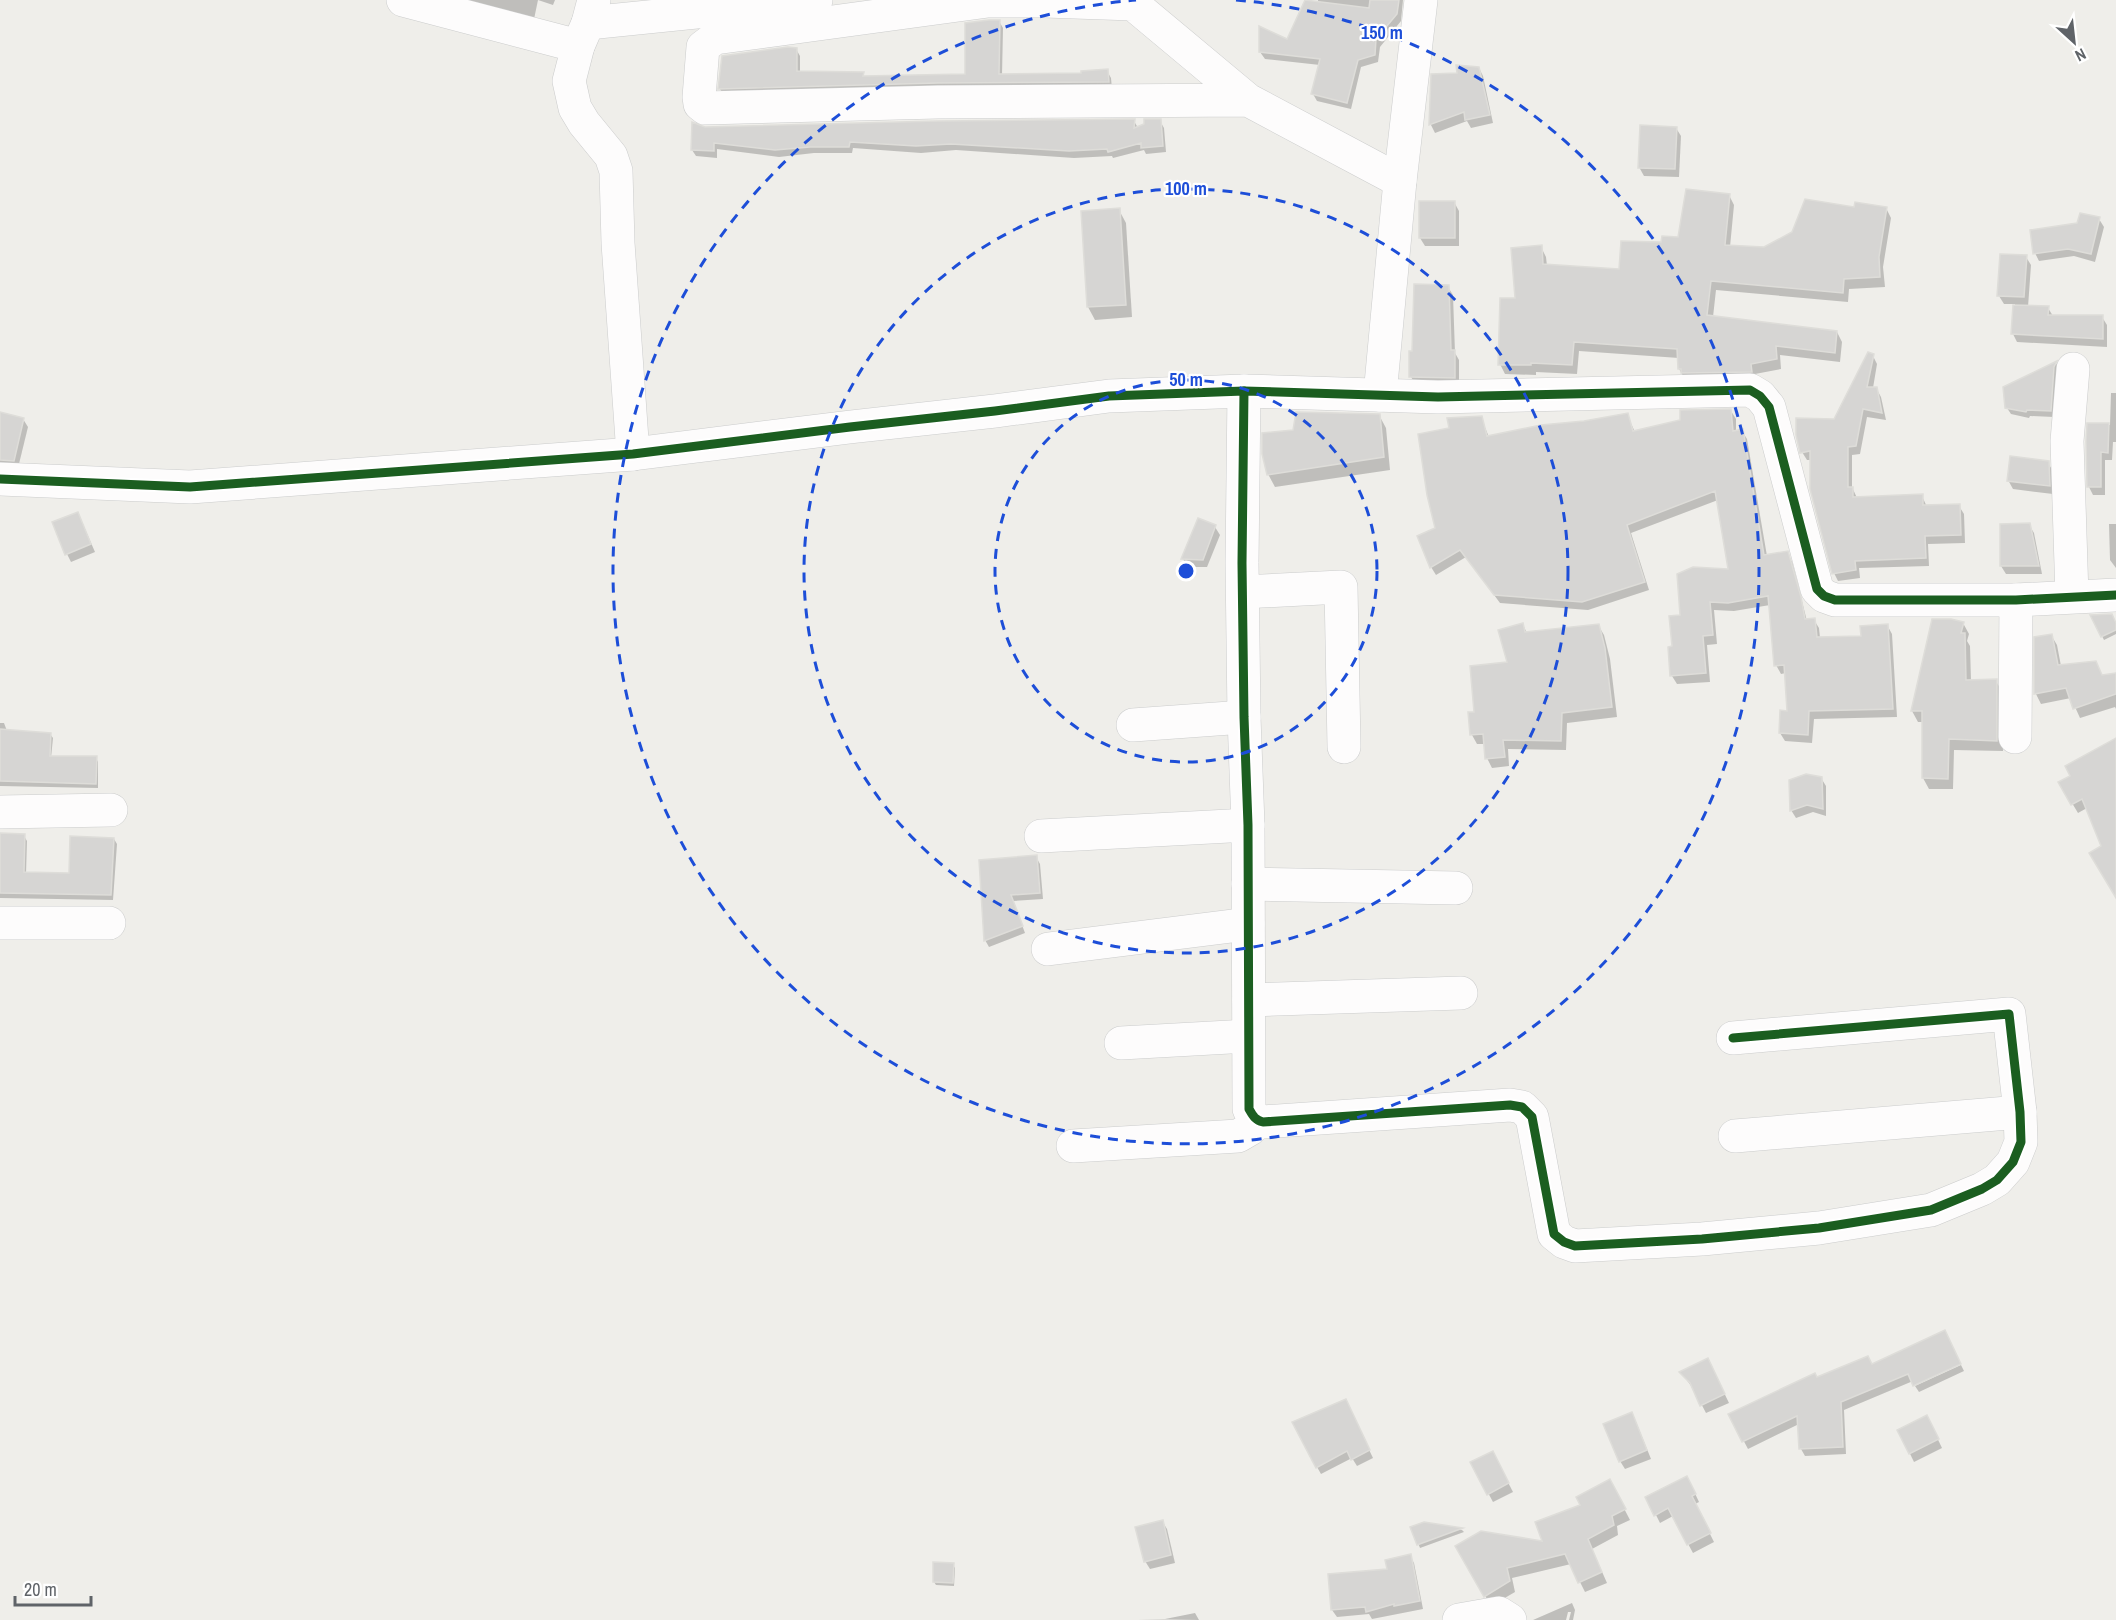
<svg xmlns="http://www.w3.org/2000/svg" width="2116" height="1620" viewBox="0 0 2116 1620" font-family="'Archivo Narrow',sans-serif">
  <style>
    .shadow { fill: #0003 }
    .building { fill: #d6d5d3; stroke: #deddd9; stroke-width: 1.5 }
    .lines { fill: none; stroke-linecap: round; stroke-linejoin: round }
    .minor-casing { stroke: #cbcccc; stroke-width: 34 }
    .minor { stroke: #fdfcfc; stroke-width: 33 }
    .cycleway-casing { stroke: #fff; stroke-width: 13 }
    .cycleway { stroke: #1b5e20; stroke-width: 9 }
    .ring { fill: none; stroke: #1d4ed8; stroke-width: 3; stroke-dasharray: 10 8 }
    .centre { fill: #1d4ed8; stroke: #fff; stroke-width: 3 }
    .ring-label { font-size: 18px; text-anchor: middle; font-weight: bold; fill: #1d4ed8; stroke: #fff; stroke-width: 4.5; stroke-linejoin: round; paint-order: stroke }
  </style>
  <rect width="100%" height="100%" fill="#efeeea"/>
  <g class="shadow">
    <path d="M440 0H538L533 24Z"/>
    <path d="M538 0H555L553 5Z"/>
    <path d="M1307 0 1318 2V0H1403L1401 21 1380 47 1378 62 1361 67 1351 109 1317 101 1313 94 1320 65 1265 59 1260 52 1288 41Z"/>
    <path d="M999 21 1003 28 1002 76 1083 74 1107 71 1111 78 1112 89 724 95 720 89 796 49 800 56V72L863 74 865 78 967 75Z"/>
    <path d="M1479 68 1483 76 1493 123 1471 128 1467 121 1435 133 1431 125 1433 75 1459 74Z"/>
    <path d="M1134 121 1138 128 1160 121 1164 128 1166 152 1146 154 1144 150 1113 158 1112 156 1074 158 956 150 921 153 853 148 852 153H814L779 157 717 149V158L696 156 692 150 705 128Z"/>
    <path d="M1676 128 1681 136 1679 177 1644 176 1639 167Z"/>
    <path d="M1729 195 1734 205 1730 247 1764 248 1856 209 1886 208 1891 218 1883 267 1885 287 1849 289 1848 302 1716 290 1713 317 1837 332 1842 342 1840 362 1780 355 1781 369 1755 374 1756 381 1685 379 1679 369V358L1579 351 1577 374 1536 372V375L1505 374 1500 364 1517 300 1541 247 1546 257 1547 266 1621 271 1663 244 1680 238Z"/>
    <path d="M1454 202 1459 211V246H1425L1420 238Z"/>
    <path d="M1119 210 1126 223 1132 317 1095 320 1088 307 1082 212Z"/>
    <path d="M2099 219 2104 227 2095 262 2074 256 2039 261 2035 253Z"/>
    <path d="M2026 257 2031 265 2028 307 2048 308 2053 316 2102 317 2107 325V347L2017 342 2013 334 2015 304H2004L1999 296Z"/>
    <path d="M1448 287 1453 295 1455 353 1459 360V386L1416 385 1411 377 1414 353Z"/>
    <path d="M1873 356 1877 364 1873 388H1876L1881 397 1886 420 1867 417 1860 454 1852 455V487L1857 498 1922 496 1927 507 1959 506 1964 514 1965 543 1928 544 1929 566 1859 568 1860 578 1838 581 1834 573 1812 460H1807L1802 452 1835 421Z"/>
    <path d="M2056 363 2059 369 2054 417 2030 416 2029 418 2011 414 2007 408Z"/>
    <path d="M2111 393H2116V442H2113L2112 460H2105V495H2093L2089 487V424L2110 425Z"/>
    <path d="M1731 411 1736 419V432L1742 431 1747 439 1767 556 1787 553 1792 562 1807 621 1814 620 1819 628 1820 638 1863 637 1887 625 1892 634 1897 717 1814 719 1812 743 1785 741 1780 733 1788 712 1786 673 1781 674 1776 665 1770 605 1734 611 1714 610 1717 644 1707 645 1710 682 1677 684 1672 676 1682 616 1730 571 1718 500 1631 533 1649 590 1588 610 1500 603 1466 557 1436 575 1431 567 1451 430 1481 418 1489 437 1627 415 1635 432Z"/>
    <path d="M0 414 23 419 28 427 18 468 0 464Z"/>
    <path d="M1379 415 1386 428 1390 470 1275 487 1268 474 1294 432Z"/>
    <path d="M2048 463 2053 471V494L2013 489 2008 480Z"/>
    <path d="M82 522 95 552 71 562 67 554Z"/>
    <path d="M2109 524H2116V568L2110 560Z"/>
    <path d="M2029 525 2034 533 2042 574H2006L2001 566Z"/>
    <path d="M1215 527 1220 535 1207 567H1188L1183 559Z"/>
    <path d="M2092 616 2116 626V634L2104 640Z"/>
    <path d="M1963 623 1969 634 1967 641 1970 646 1971 681H1996L2002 692 2003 751 1954 750 1953 789H1929L1923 778 1924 722H1918L1912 711Z"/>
    <path d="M1523 625 1527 633 1598 625 1604 635 1610 659 1617 717 1567 723 1566 750 1508 749 1509 766 1492 768 1487 758 1485 744H1477L1472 735 1476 713 1508 663Z"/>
    <path d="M2051 635 2057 645 2061 666 2095 662 2103 677 2116 675V709L2115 707 2080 718 2071 698 2041 704 2036 694V638Z"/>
    <path d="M0 723H4L7 731 50 734 53 738 51 758H96L98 762V788L0 786Z"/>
    <path d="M1821 778 1826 786V816L1813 812 1796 818 1791 810Z"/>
    <path d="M2060 783 2116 787V885L2087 808 2078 813Z"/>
    <path d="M0 835 24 836 27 841 26 874H70L114 839 117 844 113 900 0 898Z"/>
    <path d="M1036 857 1040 864 1043 899 1013 901 1025 933 989 947 985 940 980 861Z"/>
    <path d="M1945 1332 1913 1381 1844 1410 1846 1454 1805 1456 1801 1449 1799 1424 1748 1449 1730 1415 1817 1379 1872 1365Z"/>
    <path d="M1961 1365 1964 1371 1919 1392 1915 1386Z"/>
    <path d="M1712 1368 1729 1403 1706 1413 1694 1390 1681 1372Z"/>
    <path d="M1349 1408 1373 1458 1357 1466 1352 1458 1321 1474 1317 1467Z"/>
    <path d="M1636 1422 1651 1459 1625 1469 1620 1461Z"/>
    <path d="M1931 1425 1942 1448 1914 1462 1899 1431Z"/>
    <path d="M1497 1461 1513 1492 1493 1502 1472 1463Z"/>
    <path d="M1691 1485 1699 1502 1695 1504 1714 1542 1693 1553 1673 1516 1660 1523 1656 1515Z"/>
    <path d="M1615 1491 1630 1520 1617 1526 1618 1535 1592 1549 1607 1583 1585 1592 1571 1564 1512 1578 1515 1592 1491 1606 1457 1547 1544 1543Z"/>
    <path d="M1162 1521 1167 1529 1175 1563 1150 1569 1145 1561Z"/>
    <path d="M1424 1523 1462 1530 1464 1532 1420 1548 1412 1528Z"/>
    <path d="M1410 1556 1414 1563 1423 1609 1372 1619 1369 1614 1337 1617 1332 1610Z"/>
    <path d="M953 1565 955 1568 954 1586 936 1585 934 1582Z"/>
    <path d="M1572 1603 1575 1610 1573 1620H1569L1571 1612H1568L1566 1620H1533Z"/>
    <path d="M1195 1613 1199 1620 1137 1619H1165Z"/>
  </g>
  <g class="building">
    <path d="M1305 0 1369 8 1370 0H1399L1397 14 1376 39 1375 55 1358 60 1347 103 1311 94 1320 59 1259 52V26L1287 39Z"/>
    <path d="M989 20H1000L999 74 1081 73V71L1108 69 1109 82 938 83 718 89 722 56 788 47 797 48V71L864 72 863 76 965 74V23Z"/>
    <path d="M1456 65 1479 67 1490 115 1465 120 1464 112 1429 125 1431 74 1457 73Z"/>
    <path d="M1135 119 1134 128 1144 124V119H1161L1163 146 1141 148V143L1108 152 1107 149 1069 151 951 144 916 146 850 142 849 147H810L775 150 714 143V151L691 150 692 122 705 127 938 121Z"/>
    <path d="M1640 125 1677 127 1675 169 1638 168Z"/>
    <path d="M1686 189 1730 194 1725 245 1764 247 1792 232 1805 199 1854 207 1855 202 1887 207 1879 257 1880 277 1844 279 1843 293 1711 281 1707 315 1837 331 1835 353 1776 346 1777 359 1751 364 1752 372 1681 373V369H1678L1677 349 1574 342 1572 365 1531 363V365H1498L1500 298H1515L1511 248 1542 245 1543 264 1619 269 1621 241 1661 242 1662 236 1678 237Z"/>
    <rect x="1419" y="201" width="36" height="37"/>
    <path d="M1120 208 1126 305 1087 307 1081 211Z"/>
    <path d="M2080 213 2100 217 2091 254 2068 249 2033 254 2030 230 2077 223Z"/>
    <path d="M2000 254 2027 255 2024 297 1997 296Z"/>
    <path d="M1414 284 1449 285 1451 350H1455V378L1409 377V351H1412Z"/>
    <path d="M2013 305 2049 306 2048 315H2103V339L2011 334Z"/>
    <path d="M1868 352 1874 354 1867 387H1877L1882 413 1863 409 1856 446 1848 447V487H1853V497L1923 494V505L1960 504 1961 535 1925 536 1926 558 1855 561 1856 570 1832 574 1810 489V451L1800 453 1796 435V418L1834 419Z"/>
    <path d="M2057 361 2054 367 2051 411 2027 410 2026 412 2005 408 2003 387Z"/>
    <path d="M1731 409 1733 431 1743 429 1764 555 1788 551 1801 597 1805 619 1815 618 1817 637 1861 636 1860 626 1888 624 1893 709 1809 711 1808 735 1779 733 1780 710 1787 711 1784 665 1774 666 1768 596 1728 603 1710 602 1713 635 1703 636 1706 673 1670 676 1668 647 1672 646 1669 616 1680 615 1677 574 1693 567 1728 569 1715 491 1627 525 1645 582 1582 602 1494 595 1460 550 1430 568 1417 536 1435 528 1427 495 1418 434 1449 428 1447 418 1482 416 1487 436 1541 425 1584 421 1628 413 1633 431 1680 420V410Z"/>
    <path d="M0 412 24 418 14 461 0 460Z"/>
    <path d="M1296 412 1380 414 1384 457 1267 475 1262 454V433L1293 430Z"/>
    <path d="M2087 423H2109L2108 453 2101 452V487H2087L2086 441Z"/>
    <path d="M2010 456 2049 461 2050 486 2007 481Z"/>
    <path d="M78 512 91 544 65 555 52 522Z"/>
    <path d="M1198 518 1216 525 1203 560 1181 559Z"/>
    <path d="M2030 523 2039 566H2000V524Z"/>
    <path d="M2112 614 2116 623V630L2101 637 2090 615Z"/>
    <path d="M1932 619H1951L1964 622 1961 633H1965L1966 680 1997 679V741L1949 739 1948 779 1922 778V711H1911Z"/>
    <path d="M1523 623 1525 632 1599 624 1605 648 1612 707 1562 713 1561 741 1503 740 1505 757 1485 759 1483 734 1470 735 1468 712H1474L1470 666 1507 662 1498 630Z"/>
    <path d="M2052 634 2058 665 2096 661 2102 675 2116 673V694L2073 709 2066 688 2034 694V637Z"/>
    <path d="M0 729 51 733 50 756H97L96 784 0 781Z"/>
    <path d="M2116 738V898L2089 853 2101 846 2082 799 2071 805 2058 782 2070 776 2065 766Z"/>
    <path d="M1806 774 1822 777 1823 809 1807 805 1790 811 1789 780Z"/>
    <path d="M0 833 25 834 24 872 69 873 70 836 114 838 111 895 0 893Z"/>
    <path d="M1037 855 1040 893 1011 895 1023 926 984 941 979 860Z"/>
    <path d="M1945 1330 1961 1364 1913 1386 1908 1374 1841 1402 1843 1447 1799 1449 1797 1416 1742 1442 1728 1414 1815 1373 1817 1377 1868 1356 1872 1364Z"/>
    <path d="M1708 1358 1725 1394 1700 1406 1690 1383 1679 1372Z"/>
    <path d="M1346 1399 1370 1450 1351 1460 1347 1451 1316 1468 1292 1422Z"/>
    <path d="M1632 1412 1647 1450 1619 1462 1603 1424Z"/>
    <path d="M1927 1415 1939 1439 1909 1454 1897 1430Z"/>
    <path d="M1493 1451 1509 1483 1487 1495 1470 1462Z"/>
    <path d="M1687 1476 1696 1494 1692 1496 1711 1533 1687 1545 1668 1508 1654 1516 1645 1497Z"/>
    <path d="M1610 1479 1626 1509 1612 1516 1614 1525 1588 1539 1602 1572 1578 1583 1565 1554 1507 1568 1510 1581 1484 1597 1455 1546 1481 1531 1542 1541 1535 1522 1580 1505 1576 1497Z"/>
    <path d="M1163 1520 1171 1555 1144 1562 1135 1527Z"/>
    <path d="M1424 1522 1463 1528 1417 1545 1410 1527Z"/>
    <path d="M1411 1554 1420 1601 1394 1606V1604L1366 1612 1365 1607 1331 1610 1328 1574 1387 1569 1385 1560Z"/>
    <path d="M933 1562 954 1563 953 1583 933 1582Z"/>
  </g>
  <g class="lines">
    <g class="minor-casing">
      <g id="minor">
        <path d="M403 0 578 46"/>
        <path d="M594 0 588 23 578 46 569 81 575 108 584 123 611 156 616 171 618 243 633 454"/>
        <path d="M588 23 816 0"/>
        <path d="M1248 100 938 102 705 108 700 104 699 97 703 47 715 38 988 1H1045L1133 4 1248 100 1400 181"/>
        <path d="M1244 391 1242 563 1244 717 1248 825 1249 1109C1253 1116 1255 1120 1263 1122L1510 1105 1522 1107 1532 1117 1554 1234 1564 1242 1575 1246 1702 1239 1819 1228 1931 1210 1982 1189 1997 1180 2013 1162 2021 1142 2020 1112 2009 1014 1733 1038"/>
        <path d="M1380 395 1400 181 1421 0"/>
        <path d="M0 479 190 487 633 454 850 427 995 411 1109 396 1244 391 1438 397 1750 390 1760 396 1769 407 1817 589 1824 596 1835 600H2016L2116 595"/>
        <path d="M1243 592 1341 587 1344 747"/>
        <path d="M2072 596 2067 441 2073 369"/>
        <path d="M1133 725 1244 717"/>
        <path d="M2015 737 2016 600"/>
        <path d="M0 812 111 810"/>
        <path d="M1041 836 1248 825"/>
        <path d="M1248 884 1456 888"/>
        <path d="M0 923H109"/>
        <path d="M1048 949 1248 924"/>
        <path d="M1249 1000 1461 993"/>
        <path d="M1121 1043 1248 1036"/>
        <path d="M1735 1136 2020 1112"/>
        <path d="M1073 1146 1238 1136 1250 1129 1258 1121"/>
        <path d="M1459 1620 1499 1613 1510 1620"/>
      </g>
    </g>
    <use href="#minor" class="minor"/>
    <g class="cycleway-casing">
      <g id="cycleway">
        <path d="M1244 391 1242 563 1244 717 1248 825 1249 1109C1253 1116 1255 1120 1263 1122L1510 1105 1522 1107 1532 1117 1554 1234 1564 1242 1575 1246 1702 1239 1819 1228 1931 1210 1982 1189 1997 1180 2013 1162 2021 1142 2020 1112 2009 1014 1733 1038"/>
        <path d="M0 479 190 487 633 454 850 427 995 411 1109 396 1244 391 1438 397 1750 390 1760 396 1769 407 1817 589 1824 596 1835 600H2016L2116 595"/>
      </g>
    </g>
    <use href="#cycleway" class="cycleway"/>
  </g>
  <g class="ring">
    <circle cx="1186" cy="571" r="191"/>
    <circle cx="1186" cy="571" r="382"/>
    <path d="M1236 0A573 573 0 1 1 1136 0"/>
  </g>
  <circle cx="1186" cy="571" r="9" class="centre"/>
  <g class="ring-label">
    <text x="1382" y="39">150 m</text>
    <text x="1186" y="195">100 m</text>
    <text x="1186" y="386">50 m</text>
  </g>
  <g transform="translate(2074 42) rotate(153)" stroke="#ffffff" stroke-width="4.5" paint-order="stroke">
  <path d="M0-4.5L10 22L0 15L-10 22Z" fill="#5f6368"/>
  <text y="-9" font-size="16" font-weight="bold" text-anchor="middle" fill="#5f6368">N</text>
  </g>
  <path d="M15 1596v9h76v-9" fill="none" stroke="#5f6368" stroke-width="3"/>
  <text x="24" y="1596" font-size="18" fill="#5f6368" stroke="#ffffff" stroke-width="4.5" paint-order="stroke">20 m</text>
</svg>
